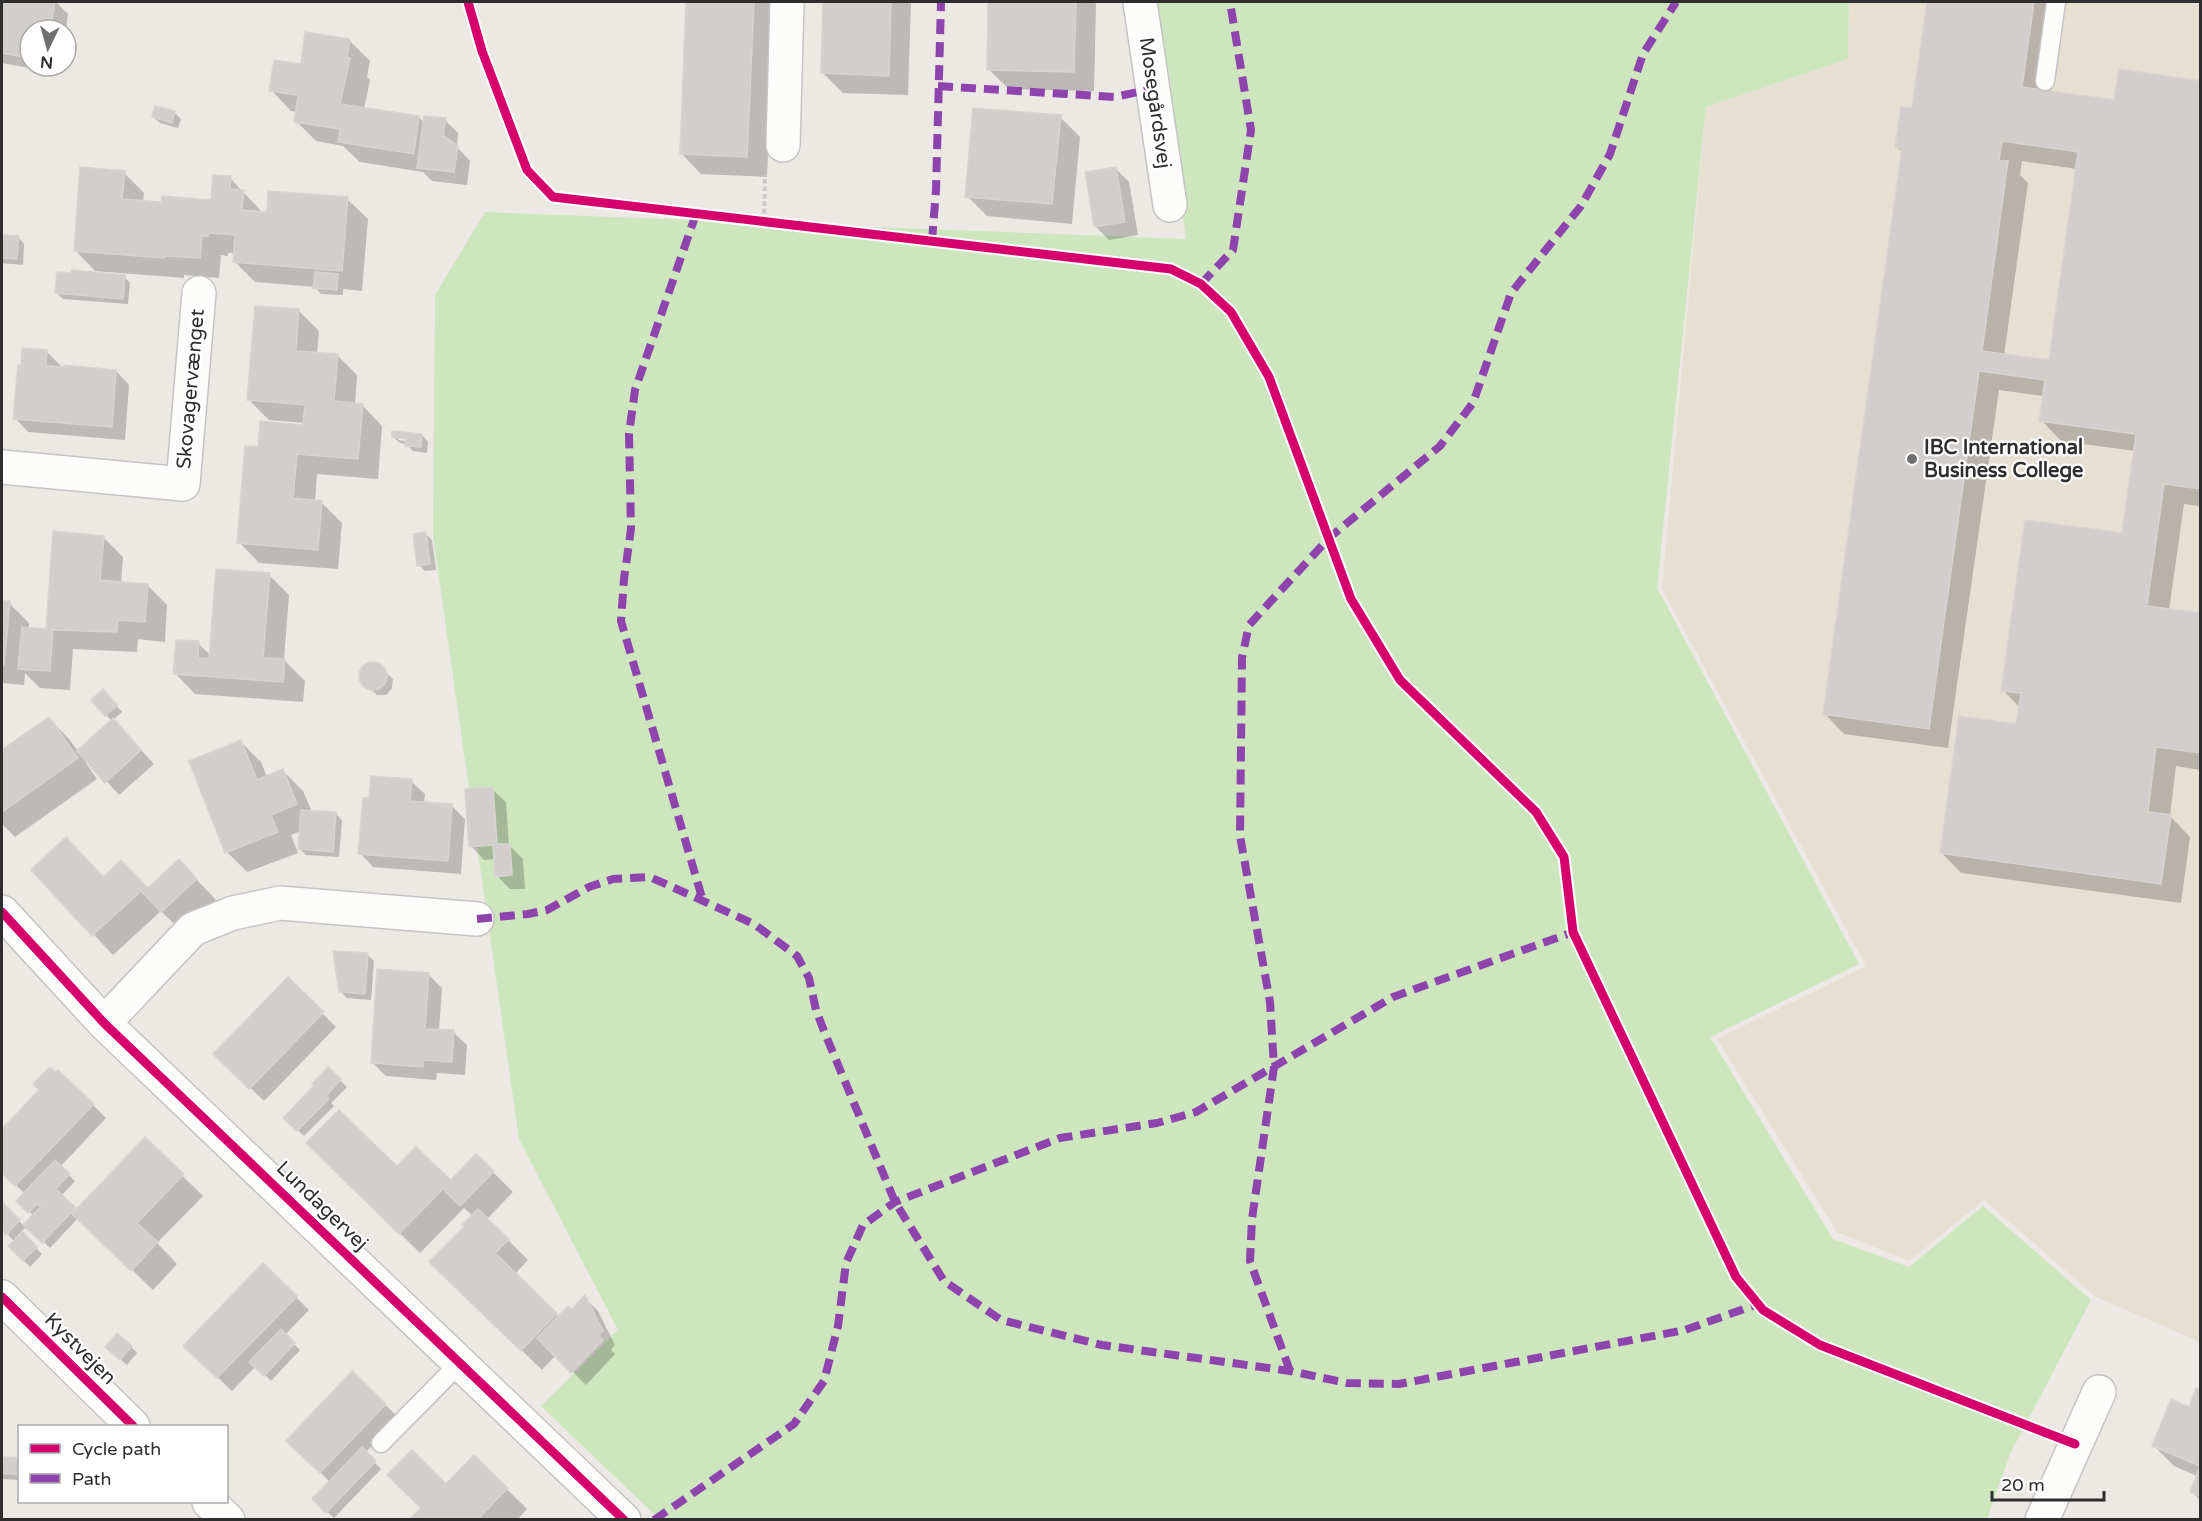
<svg xmlns="http://www.w3.org/2000/svg" width="2202" height="1521" viewBox="0 0 2202 1521" font-family="'Varela Round',sans-serif">
  <style>
    .education { fill: #e6e0d3 }
    .green { fill: #cee6be }
    .shadow { fill: #0003; fill-rule: evenodd }
    .building { fill: #d1cecb; stroke: #d7d4d0; stroke-width: 1.5; fill-rule: evenodd }
    .lines { fill: none; stroke-linecap: round; stroke-linejoin: round }
    .service-casing { stroke: #c5c4c5; stroke-width: 21 }
    .minor-casing { stroke: #c5c4c5; stroke-width: 36 }
    .tertiary-casing { stroke: #c5c4c5; stroke-width: 36 }
    .path { stroke: #c9c9c8; stroke-width: 4; stroke-dasharray: 4.5 3; stroke-linecap: butt }
    .service { stroke: #fcfcfb; stroke-width: 18 }
    .minor { stroke: #fcfcfb; stroke-width: 33 }
    .tertiary { stroke: #fcfcfb; stroke-width: 33 }
    .quiet { stroke: #8e44ad; stroke-width: 8; stroke-dasharray: 15 8; stroke-linecap: butt }
    .cycleway-casing { stroke: #fff; stroke-width: 13 }
    .cycleway { stroke: #d6006c; stroke-width: 9 }
    .poi-dot { fill: #706f6e; stroke: #fff; stroke-width: 2 }
    .labels { text-anchor: middle; dominant-baseline: central; stroke-width: 4.5; stroke-linejoin: round; paint-order: stroke }
    .street-label { font-size: 20px; fill: #2e2e2e; stroke: #fff }
    .poi-label { font-size: 20px; font-weight: bold; fill: #2e2e2e; stroke: #fff; text-anchor: start }
  </style>
  <rect width="100%" height="100%" fill="#ece8e4"/>
  <path class="education" d="M1849 2H2200V1342L2096 1297 1984 1200 1909 1261 1837 1232 1717 1039 1866 966 1662 589 1706 107 1848 59Z"/>
  <path class="green" d="M1155 2H1849L1848 59 1706 107 1657 588 1859 964 1710 1037 1833 1239 1909 1267 1983 1206 2091 1300 2010 1454 1987 1519H659L541 1406 618 1330 519 1139 433 536 435 295 485 212 1186 239Z"/>
  <g class="shadow">
    <path d="M2 2H56L68 14 66 30H30V66H59L58 73 2 63Z"/>
    <path d="M687 2H774L767 177 701 174 681 153Z"/>
    <path d="M825 2H911L908 95 843 93 823 73Z"/>
    <path d="M990 2H1094L1096 4 1094 91 1009 89 988 69Z"/>
    <path d="M1928 2H2057L2044 91 2115 102 2120 71 2200 82V506L2184 504 2169 610 2200 615V770L2176 766 2170 816 2190 837 2181 903 1961 873 1941 852 2017 726 2020 708 2003 690 2123 535 2135 451 2061 441 2041 420 2044 396 1999 390 1948 748 1844 734 1824 713 1903 153 1897 147 1913 110ZM2022 161 2077 169 2050 362 2004 356 2028 183 2020 175Z"/>
    <path d="M350 41 370 61 367 77 370 80 364 109 419 117 424 123 445 120 458 133 457 147 470 161 467 185 432 181 423 172 360 162 343 146 316 141 296 121 297 112 291 111 271 90 302 66Z"/>
    <path d="M174 112 181 119 178 128 160 123 153 117Z"/>
    <path d="M1060 117 1080 137 1072 224 987 216 967 196Z"/>
    <path d="M1116 169 1129 182 1138 235 1109 240 1095 226Z"/>
    <path d="M124 173 144 193 143 203 213 201 230 178 263 213 347 199 368 219 362 291 343 289V295L321 294 315 287 255 282 235 262V253H228V256L221 255 219 278 184 275V278L95 271 75 250Z"/>
    <path d="M2 236 18 237 24 244 23 265 2 263Z"/>
    <path d="M73 275 124 276 130 283 128 304 63 299 56 292Z"/>
    <path d="M299 311 319 331 317 354 337 355 357 375 355 405H362L382 426 378 479 317 474 315 502H321L342 523 338 569 259 563 239 542 259 448 304 426 305 423 269 420 249 400Z"/>
    <path d="M46 351 60 365V368L116 371 129 385 125 440 28 432 15 418Z"/>
    <path d="M422 435 428 442 427 453 413 451 406 444 400 443 393 437ZM398 437 413 439V442L398 440Z"/>
    <path d="M425 533 432 540 436 570 425 571 419 565Z"/>
    <path d="M103 537 123 557 121 583 147 585 167 605 165 642 138 639 137 652 73 649 70 690 40 688 25 673 24 685 2 683V602L9 603 29 623V629L47 630Z"/>
    <path d="M269 575 289 595 284 660 305 681 303 702 195 694 175 673 198 643 211 656Z"/>
    <path d="M368 664H377L393 679 392 688 386 695H377L361 680 362 671Z"/>
    <path d="M109 698 122 712 113 720 154 764 119 795 88 761 86 763 97 779 15 837 2 824V752L49 719 69 739 78 751 112 721 106 715Z"/>
    <path d="M241 742 261 762 267 777 283 771 303 791 312 812 335 813 342 820 339 857 306 855 300 849 301 831 291 835 298 853 247 872 227 852Z"/>
    <path d="M411 781 425 794 424 804 452 806 465 819 461 874 373 867 360 853 370 800Z"/>
    <path d="M492 789 506 802 509 845 523 859 525 889H510L497 876 495 859 484 860 471 846Z"/>
    <path d="M179 861 216 900 182 932 161 911 113 955 33 870 104 878 148 889Z"/>
    <path d="M368 955 374 961 371 1000 347 998 340 991Z"/>
    <path d="M428 974 442 988 439 1031 453 1032 467 1045 465 1075 437 1073 436 1080 386 1076 372 1062Z"/>
    <path d="M288 979 336 1027 264 1101 215 1054Z"/>
    <path d="M328 1069 347 1087 331 1103 334 1106 304 1136 285 1118 316 1086Z"/>
    <path d="M41 1090 93 1105 106 1118 60 1167 75 1181 61 1196 77 1211 145 1139 203 1196 157 1243 177 1264 153 1290 78 1218 50 1248 27 1226 15 1238 17 1239 22 1234 42 1254 30 1267 10 1246 15 1242 2 1229V1204L24 1226 34 1216 18 1201 25 1194 2 1171V1131Z"/>
    <path d="M328 1163 397 1168 451 1182 493 1172 513 1192 487 1219 528 1260 515 1274 559 1317 572 1311 585 1298 598 1311 615 1345 611 1350 615 1354 586 1385 556 1355 542 1370 452 1282 466 1227 473 1216 464 1208 420 1253Z"/>
    <path d="M263 1265 309 1310 285 1335 300 1350 271 1381 256 1366 232 1391 185 1346Z"/>
    <path d="M131 1347 137 1353 127 1365 113 1353Z"/>
    <path d="M352 1373 399 1418 365 1453 381 1469 334 1518 314 1499 330 1482 288 1441Z"/>
    <path d="M2197 1390 2200 1392V1500L2191 1491 2197 1476 2174 1466 2154 1446 2190 1409Z"/>
    <path d="M474 1457 527 1509 517 1520H411Z"/>
    <path d="M2 1459 20 1460V1480L2 1479Z"/>
  </g>
  <g class="building">
    <path d="M2 2H55L50 30H30V58L2 53Z"/>
    <path d="M686 2H754L747 157 680 154Z"/>
    <path d="M823 2H891L889 76 821 73Z"/>
    <path d="M988 2H1076L1074 72 987 70Z"/>
    <path d="M1927 2H2034L2022 87 2114 100 2119 69 2200 81V489L2164 484 2147 606 2200 613V753L2156 747 2148 812 2171 815 2161 884 1940 853 1959 716 2016 724 2021 693 2001 691 2025 520 2122 533 2136 434 2039 421 2045 380 1979 371 1929 729 1823 714 1902 148H1895L1901 107 1912 108ZM2002 141 2078 152 2049 360 1982 351 2008 161H1999Z"/>
    <path d="M305 32 350 39 347 57 350 58 340 104 419 116 414 154 338 142 340 129 294 122 298 95 269 91 274 60 301 64Z"/>
    <path d="M155 106 175 111 172 123 152 117Z"/>
    <path d="M973 108 1061 115 1052 204 965 197Z"/>
    <path d="M424 116 446 118 443 135 458 146 454 172 417 168Z"/>
    <path d="M80 167 125 171 122 199 161 202 162 196 211 200 213 175 231 176 230 189 244 190 242 210 267 212 268 191 348 197 342 271 233 262 235 235 209 233 208 236H202L200 258 164 256V258L74 251Z"/>
    <path d="M1116 167 1125 222 1094 227 1085 172Z"/>
    <path d="M2 235 19 236 17 259 2 258Z"/>
    <path d="M72 270 125 275 123 299 55 293 57 272 71 273Z"/>
    <path d="M315 272 338 274 337 290 313 288Z"/>
    <path d="M255 306 299 309 296 351 338 354 334 401 363 404 358 459 297 454 293 498 322 501 318 550 237 543 245 446 258 447 260 421 303 425 305 405 247 400Z"/>
    <path d="M22 348 47 350 46 366 64 367V365L116 370 112 427 13 419 18 365H21Z"/>
    <path d="M392 431 422 434 421 447 405 446 406 439 392 437Z"/>
    <path d="M53 531 104 536 100 580 148 584 145 622 118 620 117 632 53 630 50 671 18 669 22 627 46 629Z"/>
    <path d="M426 532 430 564 417 566 413 534Z"/>
    <path d="M216 569 270 573 263 658 285 659 283 682 173 674 176 640 199 641 198 658 209 659Z"/>
    <path d="M2 601H10L4 665H2Z"/>
    <circle cx="373" cy="676" r="14"/>
    <path d="M103 689 117 705 105 716 91 700Z"/>
    <path d="M49 717 78 758 2 812V750Z"/>
    <path d="M113 718 141 750 105 783 77 751Z"/>
    <path d="M241 740 257 780 283 769 297 804 271 815 278 832 225 853 189 761Z"/>
    <path d="M371 776 412 779 410 801 452 804 448 861 358 854 363 798H369Z"/>
    <path d="M493 787 497 844H510L512 875 495 877 493 845 469 847 465 789Z"/>
    <path d="M301 810 336 812 333 852 298 849Z"/>
    <path d="M66 837 103 877 121 860 148 888 179 859 197 879 161 912 141 891 92 936 31 870Z"/>
    <path d="M333 951 368 953 365 994 339 992Z"/>
    <path d="M377 969 429 973 425 1029 454 1030 452 1062 423 1060V1067L371 1063Z"/>
    <path d="M288 977 324 1012 249 1089 213 1054Z"/>
    <path d="M50 1067 56 1072 58 1070 94 1104 15 1186 2 1173V1129L39 1090 33 1084Z"/>
    <path d="M328 1067 341 1079 326 1096 329 1099 297 1131 283 1118 314 1086 312 1084Z"/>
    <path d="M339 1110 397 1166 416 1147 451 1180 476 1154 494 1171 460 1206 443 1189 399 1234 306 1143Z"/>
    <path d="M145 1137 184 1174 137 1223 158 1242 131 1271 72 1214Z"/>
    <path d="M55 1160 70 1174 39 1206 37 1204 28 1213 16 1201Z"/>
    <path d="M57 1190 76 1208 42 1243 23 1225Z"/>
    <path d="M2 1202 20 1220 6 1235 2 1230Z"/>
    <path d="M478 1209 509 1239 495 1253 557 1313 521 1351 429 1262 464 1227 462 1225Z"/>
    <path d="M23 1232 37 1247 23 1261 8 1246Z"/>
    <path d="M263 1263 297 1296 217 1378 183 1346Z"/>
    <path d="M585 1295 603 1331 598 1335 603 1340 571 1373 537 1338 568 1306 572 1309Z"/>
    <path d="M281 1329 295 1343 264 1376 249 1362Z"/>
    <path d="M117 1333 132 1346 120 1360 105 1347Z"/>
    <path d="M352 1371 386 1404 320 1473 286 1441Z"/>
    <path d="M2196 1388 2200 1390V1496L2190 1492 2200 1466 2152 1446 2171 1399 2189 1407Z"/>
    <path d="M362 1447 376 1461 326 1513 312 1499Z"/>
    <path d="M412 1450 446 1484 474 1455 508 1488 477 1520H409L421 1508 387 1475Z"/>
    <path d="M2 1457 20 1458V1475L2 1473Z"/>
  </g>
  <g class="lines">
    <g class="service-casing">
      <g id="service">
        <path d="M2045 81 2056 2"/>
        <path d="M381 1443 460 1363"/>
      </g>
    </g>
    <g class="minor-casing">
      <g id="minor">
        <path d="M1140 2 1170 205"/>
        <path d="M783 145 787 2"/>
        <path d="M2 467 183 484 199 293"/>
        <path d="M2 912 104 1023 624 1520"/>
        <path d="M104 1023 193 929 233 913 280 903 477 919"/>
        <path d="M2042 1520 2099 1392"/>
      </g>
    </g>
    <g class="tertiary-casing">
      <g id="tertiary">
        <path d="M2 1297 133 1426"/>
        <path d="M209 1502 228 1520"/>
      </g>
    </g>
    <path class="path" d="M764 221 765 175"/>
    <use href="#service" class="service"/>
    <use href="#minor" class="minor"/>
    <use href="#tertiary" class="tertiary"/>
    <g class="quiet">
      <path d="M938 86 1114 97 1153 89"/>
      <path d="M696 214 635 390 629 434 631 529 624 579 621 621 703 901"/>
      <path d="M932 241 936 190 941 2"/>
      <path d="M1201 284 1233 250 1251 130 1230 2"/>
      <path d="M477 919 528 914 547 910 589 887 613 879 650 877 754 924 797 956 809 978 816 1010 824 1031 895 1202 944 1281 1001 1320 1102 1345 1290 1371 1347 1383 1399 1384 1685 1330 1758 1304"/>
      <path d="M1290 1371 1250 1261 1252 1219 1274 1067 1270 1002 1240 836 1242 658 1249 625 1329 538 1440 446 1473 403 1511 293 1581 206 1610 154 1643 54 1676 2"/>
      <path d="M654 1520 794 1424 824 1381 838 1326 846 1263 863 1225 895 1202 1060 1138 1157 1123 1196 1112 1393 997 1573 932"/>
    </g>
    <g class="cycleway-casing">
      <g id="cycleway">
        <path d="M468 2 482 51 527 170 553 197 1171 269 1201 284 1231 312 1269 377 1351 599 1400 680 1536 812 1564 857 1573 932 1736 1277 1763 1310 1820 1345 2075 1444"/>
        <path d="M2 912 104 1023 624 1520"/>
        <path d="M2 1297 133 1426"/>
      </g>
    </g>
    <use href="#cycleway" class="cycleway"/>
  </g>
  <circle class="poi-dot" cx="1912" cy="459" r="6"/>
  <g class="labels">
    <g class="street-label">
      <text transform="translate(1155 103) rotate(82)">Mosegårdsvej</text>
      <text transform="translate(191 389) rotate(-85)">Skovagervænget</text>
      <text transform="translate(322 1206) rotate(44)">Lundagervej</text>
      <text transform="translate(80 1349) rotate(45)">Kystvejen</text>
    </g>
    <g class="poi-label">
      <text x="1924" y="448">IBC International<tspan x="1924" dy="23">Business College</tspan></text>
    </g>
  </g>
  <rect width="2202" height="1521" fill="none" stroke="#2e2e2e" stroke-width="6"/>
  <rect x="18" y="1425" width="210" height="78" fill="#ffffff" stroke="#ababab" stroke-width="1.5"/>
  <rect x="30" y="1444" width="30" height="9" fill="#d6006c" stroke="#ababab" stroke-width="1.5"/>
  <text x="72" y="1455" font-size="18" fill="#2e2e2e">Cycle path</text>
  <rect x="30" y="1474" width="30" height="9" fill="#8e44ad" stroke="#ababab" stroke-width="1.5"/>
  <text x="72" y="1485" font-size="18" fill="#2e2e2e">Path</text>
  <g transform="translate(48 48) rotate(185)"><circle r="28" fill="#ffffff" stroke="#ababab" stroke-width="1.5"/>
  <path d="M0-4.5L10 22L0 15L-10 22Z" fill="#706f6e"/>
  <text y="-9" font-size="16" font-weight="bold" text-anchor="middle" fill="#2e2e2e">N</text>
  </g>
  <path d="M1992 1491v9h112v-9" fill="none" stroke="#2e2e2e" stroke-width="3"/>
  <text x="2001" y="1491" font-size="18" fill="#2e2e2e" stroke="#ffffff" stroke-width="4.5" paint-order="stroke">20 m</text>
</svg>
